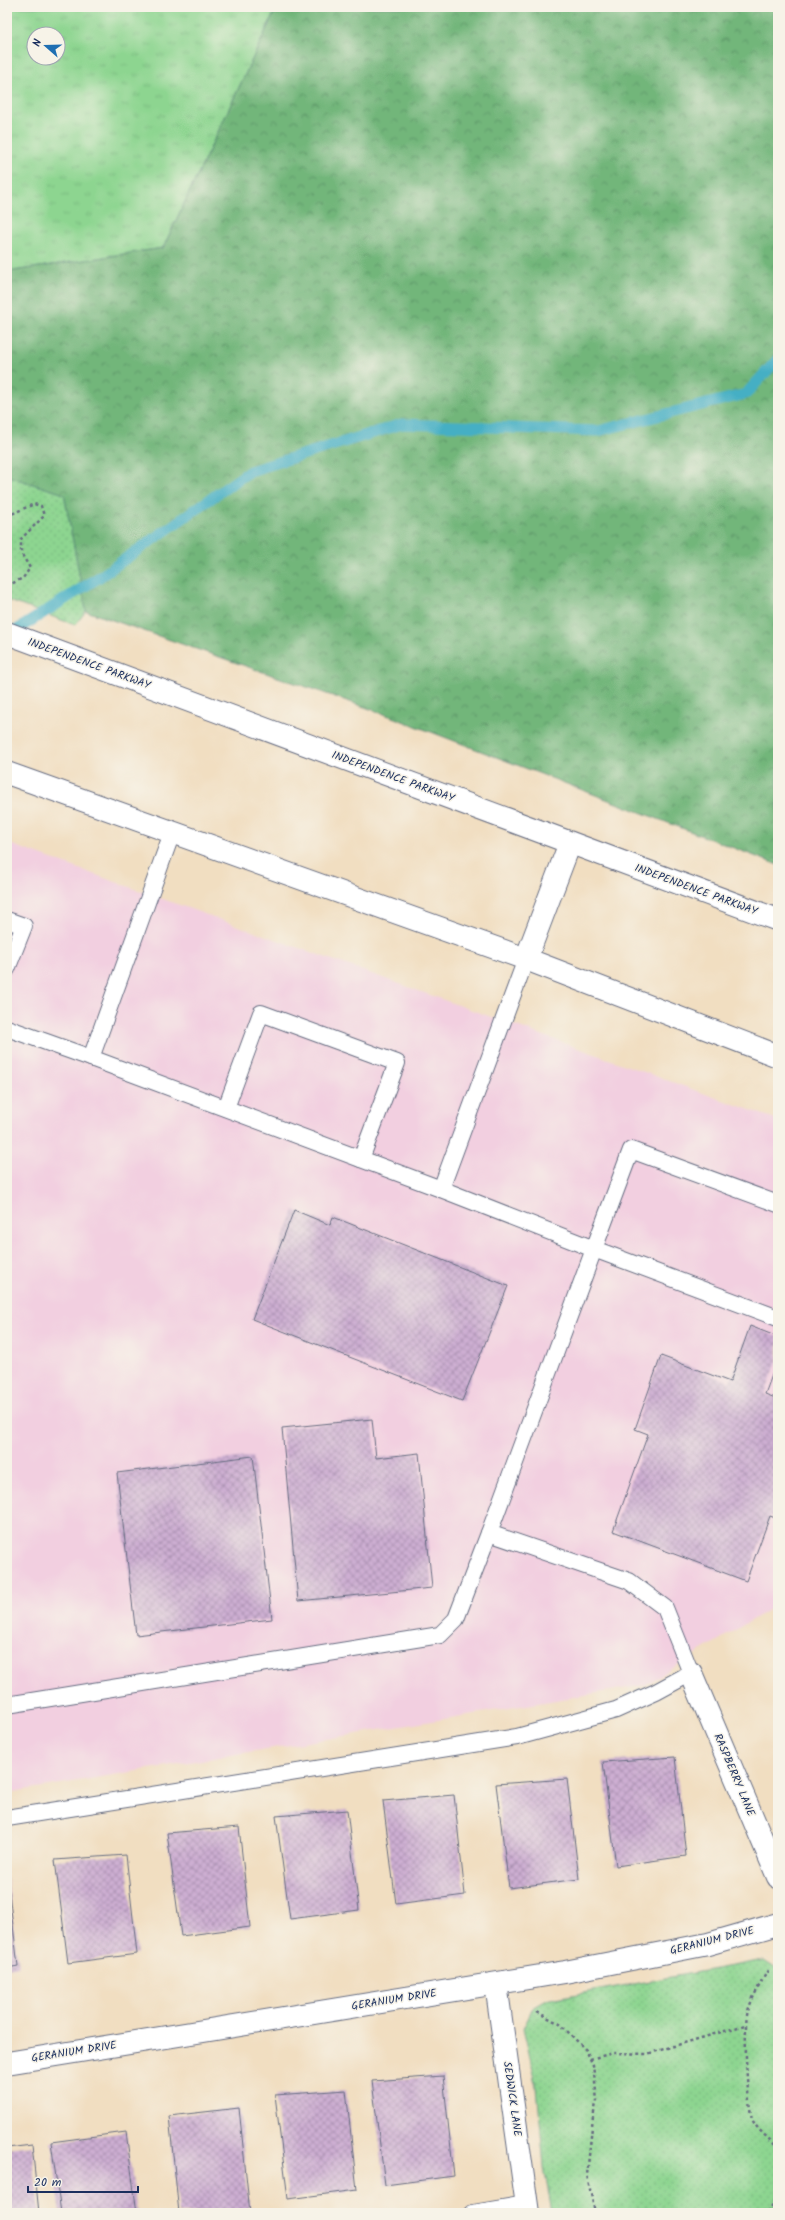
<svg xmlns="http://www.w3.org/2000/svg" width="785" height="2220" viewBox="0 0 785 2220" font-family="Kalam,sans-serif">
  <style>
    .built { fill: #f2cfe0 }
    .grass { fill: url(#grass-tufts); stroke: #548277; fill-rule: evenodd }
    .forest { fill: url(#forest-crowns); stroke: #46726c }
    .park { fill: url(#park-dots); stroke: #548277 }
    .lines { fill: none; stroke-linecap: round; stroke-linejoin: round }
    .stream { stroke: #45afc4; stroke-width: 11 }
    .building { fill: url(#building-cross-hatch) }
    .service-casing { stroke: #666c81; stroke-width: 18 }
    .minor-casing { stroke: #666c81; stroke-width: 24 }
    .secondary-casing { stroke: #666c81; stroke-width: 24 }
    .path { stroke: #666c81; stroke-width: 2.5; stroke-dasharray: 3 3; stroke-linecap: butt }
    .service { stroke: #fff; stroke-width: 16 }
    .minor { stroke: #fff; stroke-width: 22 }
    .secondary { stroke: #fff; stroke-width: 22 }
    .labels { text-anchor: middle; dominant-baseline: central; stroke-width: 3; stroke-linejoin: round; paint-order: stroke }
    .street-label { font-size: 11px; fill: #1b2f5e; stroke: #f7f3e8 }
  </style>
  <defs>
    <pattern id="grass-tufts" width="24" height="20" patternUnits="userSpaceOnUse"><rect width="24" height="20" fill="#8dd590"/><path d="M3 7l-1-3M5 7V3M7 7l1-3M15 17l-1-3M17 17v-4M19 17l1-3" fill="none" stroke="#79b77f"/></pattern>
    <pattern id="forest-crowns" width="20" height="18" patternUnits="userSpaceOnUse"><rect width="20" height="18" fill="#72b67a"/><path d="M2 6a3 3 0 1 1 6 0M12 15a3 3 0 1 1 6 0" fill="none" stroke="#5d9467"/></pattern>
    <pattern id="park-dots" width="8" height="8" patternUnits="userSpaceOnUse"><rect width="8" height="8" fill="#8dd590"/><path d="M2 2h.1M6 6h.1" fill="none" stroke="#79b77f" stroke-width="1.8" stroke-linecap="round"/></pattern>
    <pattern id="building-cross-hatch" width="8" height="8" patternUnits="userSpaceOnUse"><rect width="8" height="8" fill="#cdaed2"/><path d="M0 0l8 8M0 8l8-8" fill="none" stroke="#a68eae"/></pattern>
  </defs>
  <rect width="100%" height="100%" fill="#f7f3e8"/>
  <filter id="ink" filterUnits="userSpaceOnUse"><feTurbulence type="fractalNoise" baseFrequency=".025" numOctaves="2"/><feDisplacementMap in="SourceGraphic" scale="8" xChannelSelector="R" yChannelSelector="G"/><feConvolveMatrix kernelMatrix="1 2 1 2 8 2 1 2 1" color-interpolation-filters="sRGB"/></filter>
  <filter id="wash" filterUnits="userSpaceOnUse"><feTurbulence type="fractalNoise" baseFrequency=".012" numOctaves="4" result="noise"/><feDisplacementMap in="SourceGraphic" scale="16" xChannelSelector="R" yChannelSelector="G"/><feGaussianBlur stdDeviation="0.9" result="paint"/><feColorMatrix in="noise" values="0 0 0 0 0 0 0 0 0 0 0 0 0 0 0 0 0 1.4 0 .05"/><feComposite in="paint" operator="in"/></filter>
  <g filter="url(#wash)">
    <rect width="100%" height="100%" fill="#f1dec1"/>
    <path class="built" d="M7 843 778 1120V1604L645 1685 7 1793Z"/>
    <path class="grass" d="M7 7H277L163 248 7 272ZM34 34H58V58H34Z"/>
    <path class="forest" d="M277 7H778V865L379 712 86 611 64 494 7 476V272L163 248Z"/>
    <g class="park">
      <path d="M7 476 64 494 86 611 75 625 7 600Z"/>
      <path d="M764 1960 778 1969V2213H552L544 2167 537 2087 523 2028 533 2007 545 2000Z"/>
    </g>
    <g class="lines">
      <path class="stream" d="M9 635 101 576 250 471 402 424 598 431 746 394 778 359"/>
    </g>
    <g id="blocks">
      <g class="building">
        <path d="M294 1210 330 1225 333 1217 508 1286 462 1401 252 1319Z"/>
        <path d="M750 1326 778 1337V1359L765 1394 778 1399V1519L770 1516 746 1581 613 1531 648 1434 635 1429 661 1356 730 1382Z"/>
        <path d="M372 1419 376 1458 419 1453 432 1588 298 1601 282 1428Z"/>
        <path d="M253 1456 272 1619 136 1635 117 1473Z"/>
        <path d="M675 1757 686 1856 616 1866 603 1762Z"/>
        <path d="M567 1779 579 1879 509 1888 496 1784Z"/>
        <path d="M454 1795 465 1895 396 1904 383 1801Z"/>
        <path d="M347 1810 359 1910 290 1919 276 1816Z"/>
        <path d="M239 1827 250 1927 181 1936 167 1833Z"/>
        <path d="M126 1855 137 1954 68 1963 55 1860Z"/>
        <path d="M7 1877 18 1966 7 1968Z"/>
        <path d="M443 2076 454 2176 385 2185 372 2081Z"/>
        <path d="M346 2090 357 2190 288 2199 275 2095Z"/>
        <path d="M239 2108 250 2213H179L169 2116Z"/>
        <path d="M126 2132 137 2213H61L51 2142Z"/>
        <path d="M32 2145 39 2213H7V2148Z"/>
      </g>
    </g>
  </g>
  <g filter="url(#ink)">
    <use href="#blocks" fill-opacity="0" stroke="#666c81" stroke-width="1"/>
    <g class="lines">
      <g class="service-casing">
        <g id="service">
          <path d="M7 920 24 926 7 969"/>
          <path d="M7 1028 91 1058 172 833"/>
          <path d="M91 1058 441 1189"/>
          <path d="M226 1108 261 1013 397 1063 361 1159"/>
          <path d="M778 1204 631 1150 594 1249 778 1318"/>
          <path d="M7 1705 440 1635 456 1619 489 1533"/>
          <path d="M7 1818 517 1737 616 1710 656 1692 691 1673 665 1608 629 1581 489 1533 594 1249 441 1189 526 959"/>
          <path d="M473 2213 526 2204"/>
        </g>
      </g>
      <g class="minor-casing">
        <g id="minor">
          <path d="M691 1673 778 1877"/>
          <path d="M496 1984 528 2213"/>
          <path d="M7 2063 565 1972 708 1944 778 1924"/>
        </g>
      </g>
      <g class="secondary-casing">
        <g id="secondary">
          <path d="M7 633 778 920"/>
          <path d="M7 773 526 959 778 1056"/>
          <path d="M526 959 570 843"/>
        </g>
      </g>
      <g class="path">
        <path d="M7 516 34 504 41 506 44 516 21 539V553L30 568 23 578 7 586"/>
        <path d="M768 1970C761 1983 752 1997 748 2011 743 2025 747 2109 753 2121 759 2132 770 2139 778 2148"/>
        <path d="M537 2012 560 2024 586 2050 593 2065 597 2100 593 2117 587 2175 595 2213"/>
        <path d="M590 2059 613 2053 647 2054 745 2025"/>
        <path d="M767 2213 775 2200 778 2187"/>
      </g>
      <use href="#service" class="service"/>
      <use href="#minor" class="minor"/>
      <use href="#secondary" class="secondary"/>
    </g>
  </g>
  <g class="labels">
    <g class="street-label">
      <text transform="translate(89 664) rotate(20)">INDEPENDENCE PARKWAY</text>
      <text transform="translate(393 777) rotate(20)">INDEPENDENCE PARKWAY</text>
      <text transform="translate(696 890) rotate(20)">INDEPENDENCE PARKWAY</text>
      <text transform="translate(734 1775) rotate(67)">RASPBERRY LANE</text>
      <text transform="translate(712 1941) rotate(-14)">GERANIUM DRIVE</text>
      <text transform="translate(394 2000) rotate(-9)">GERANIUM DRIVE</text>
      <text transform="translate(74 2052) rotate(-9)">GERANIUM DRIVE</text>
      <text transform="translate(512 2099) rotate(82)">SEDWICK LANE</text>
    </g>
  </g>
  <rect width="785" height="2220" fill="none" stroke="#f7f3e8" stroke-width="24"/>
  <g transform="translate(46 46) rotate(290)"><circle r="19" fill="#f7f3e8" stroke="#9fa5b1"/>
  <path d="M0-3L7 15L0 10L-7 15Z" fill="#1f6fb2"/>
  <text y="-6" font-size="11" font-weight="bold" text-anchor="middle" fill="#1b2f5e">N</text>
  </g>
  <path d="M28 2186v6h110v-6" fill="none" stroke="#1b2f5e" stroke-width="2"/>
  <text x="34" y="2186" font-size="12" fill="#1b2f5e" stroke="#f7f3e8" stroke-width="3" paint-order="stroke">20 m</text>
</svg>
